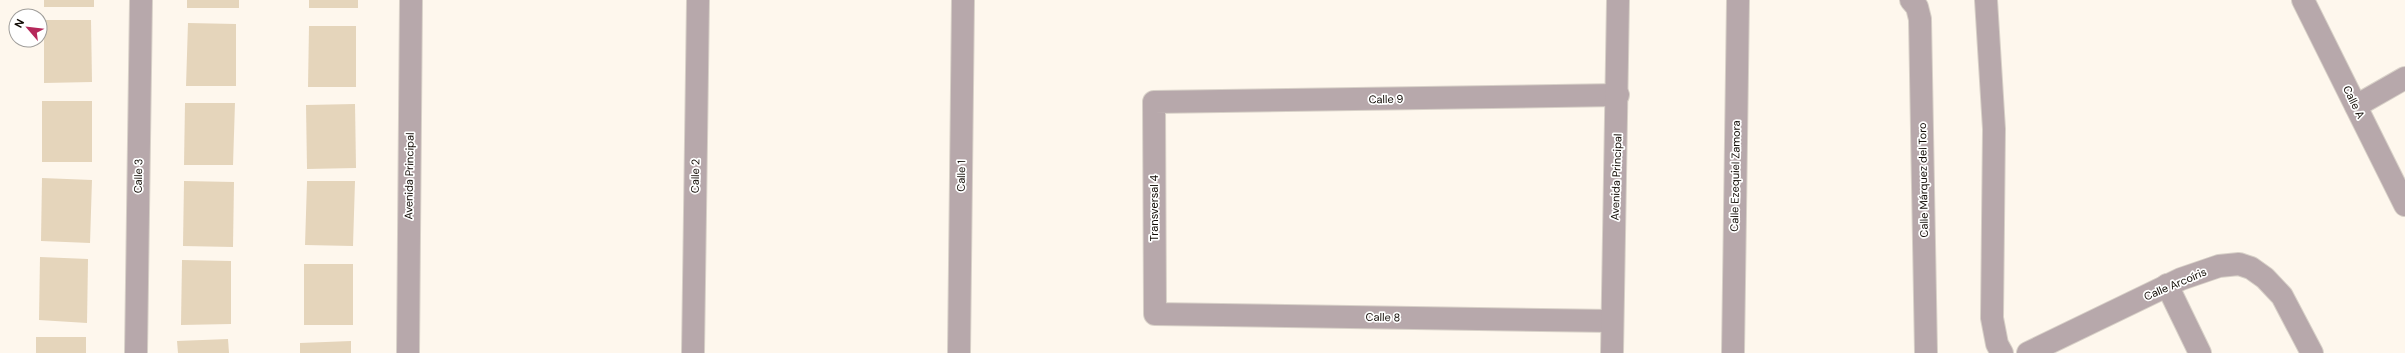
<svg xmlns="http://www.w3.org/2000/svg" width="2405" height="353" viewBox="0 0 2405 353" font-family="'DM Sans',sans-serif">
  <style>
    .building { fill: #e5d5bb }
    .lines { fill: none; stroke-linecap: round; stroke-linejoin: round }
    .minor-casing { stroke: #d8d1c8; stroke-width: 24 }
    .minor { stroke: #b7a8ab; stroke-width: 22 }
    .labels { text-anchor: middle; dominant-baseline: central; stroke-width: 3.5; stroke-linejoin: round; paint-order: stroke }
    .street-label { font-size: 11px; fill: #100a03; stroke: #fff }
  </style>
  <rect width="100%" height="100%" fill="#fef7ed"/>
  <g class="building">
    <rect x="44" y="0" width="50" height="7"/>
    <rect x="187" y="0" width="52" height="8"/>
    <rect x="309" y="0" width="49" height="8"/>
    <path d="M44 20H91L92 82 44 83Z"/>
    <path d="M188 23 236 24V86H186Z"/>
    <path d="M309 26H356V87H308Z"/>
    <rect x="42" y="101" width="50" height="61"/>
    <path d="M185 103H235L233 165H184Z"/>
    <path d="M355 104 356 168 307 169 306 105Z"/>
    <path d="M42 178 92 180 90 243 41 241Z"/>
    <path d="M184 181 234 182 233 247 183 246Z"/>
    <path d="M307 181H355L353 246 305 245Z"/>
    <path d="M40 257 88 259 87 323 39 320Z"/>
    <path d="M182 260 231 261V324L181 325Z"/>
    <rect x="304" y="264" width="49" height="61"/>
    <rect x="36" y="337" width="50" height="16"/>
    <path d="M228 339 229 353H178L177 341Z"/>
    <path d="M351 341V353H300V343Z"/>
  </g>
  <g class="lines">
    <g class="minor-casing">
      <g id="minor">
        <path d="M1911 0 1917 7 1920 19 1926 353"/>
        <path d="M1986 0 1994 129 1992 318 1997 344 2002 353"/>
        <path d="M2303 0 2405 205"/>
        <path d="M2356 106 2405 78"/>
        <path d="M2167 285 2200 353"/>
        <path d="M1612 321 1155 314 1154 102 1618 95"/>
        <path d="M136 353 141 0"/>
        <path d="M408 353 411 0"/>
        <path d="M693 353 698 0"/>
        <path d="M959 353 963 0"/>
        <path d="M1612 353 1618 0"/>
        <path d="M1733 353 1738 0"/>
        <path d="M2028 353 2181 279 2219 266 2239 264 2251 268 2265 278 2282 296 2312 353"/>
      </g>
    </g>
    <use href="#minor" class="minor"/>
  </g>
  <g class="labels">
    <g class="street-label">
      <text transform="translate(1386 99) rotate(-1)">Calle 9</text>
      <text transform="translate(2354 102) rotate(64)">Calle A</text>
      <text transform="translate(138 176) rotate(-89)">Calle 3</text>
      <text transform="translate(409 176) rotate(-89)">Avenida Principal</text>
      <text transform="translate(695 176) rotate(-89)">Calle 2</text>
      <text transform="translate(961 176) rotate(-89)">Calle 1</text>
      <text transform="translate(1735 176) rotate(-89)">Calle Ezequiel Zamora</text>
      <text transform="translate(1616 177) rotate(-88)">Avenida Principal</text>
      <text transform="translate(1923 180) rotate(-91)">Calle Márquez del Toro</text>
      <text transform="translate(1154 208) rotate(-90)">Transversal 4</text>
      <text transform="translate(2175 284) rotate(-23)">Calle Arcoíris</text>
      <text transform="translate(1383 317) rotate(1)">Calle 8</text>
    </g>
  </g>
  <g transform="translate(28 28) rotate(298)"><circle r="19" fill="#ffffff" stroke="#9f9d9a"/>
  <path d="M0-3L7 15L0 10L-7 15Z" fill="#b5275a"/>
  <text y="-6" font-size="11" font-weight="bold" text-anchor="middle" fill="#100a03">N</text>
  </g>
</svg>
